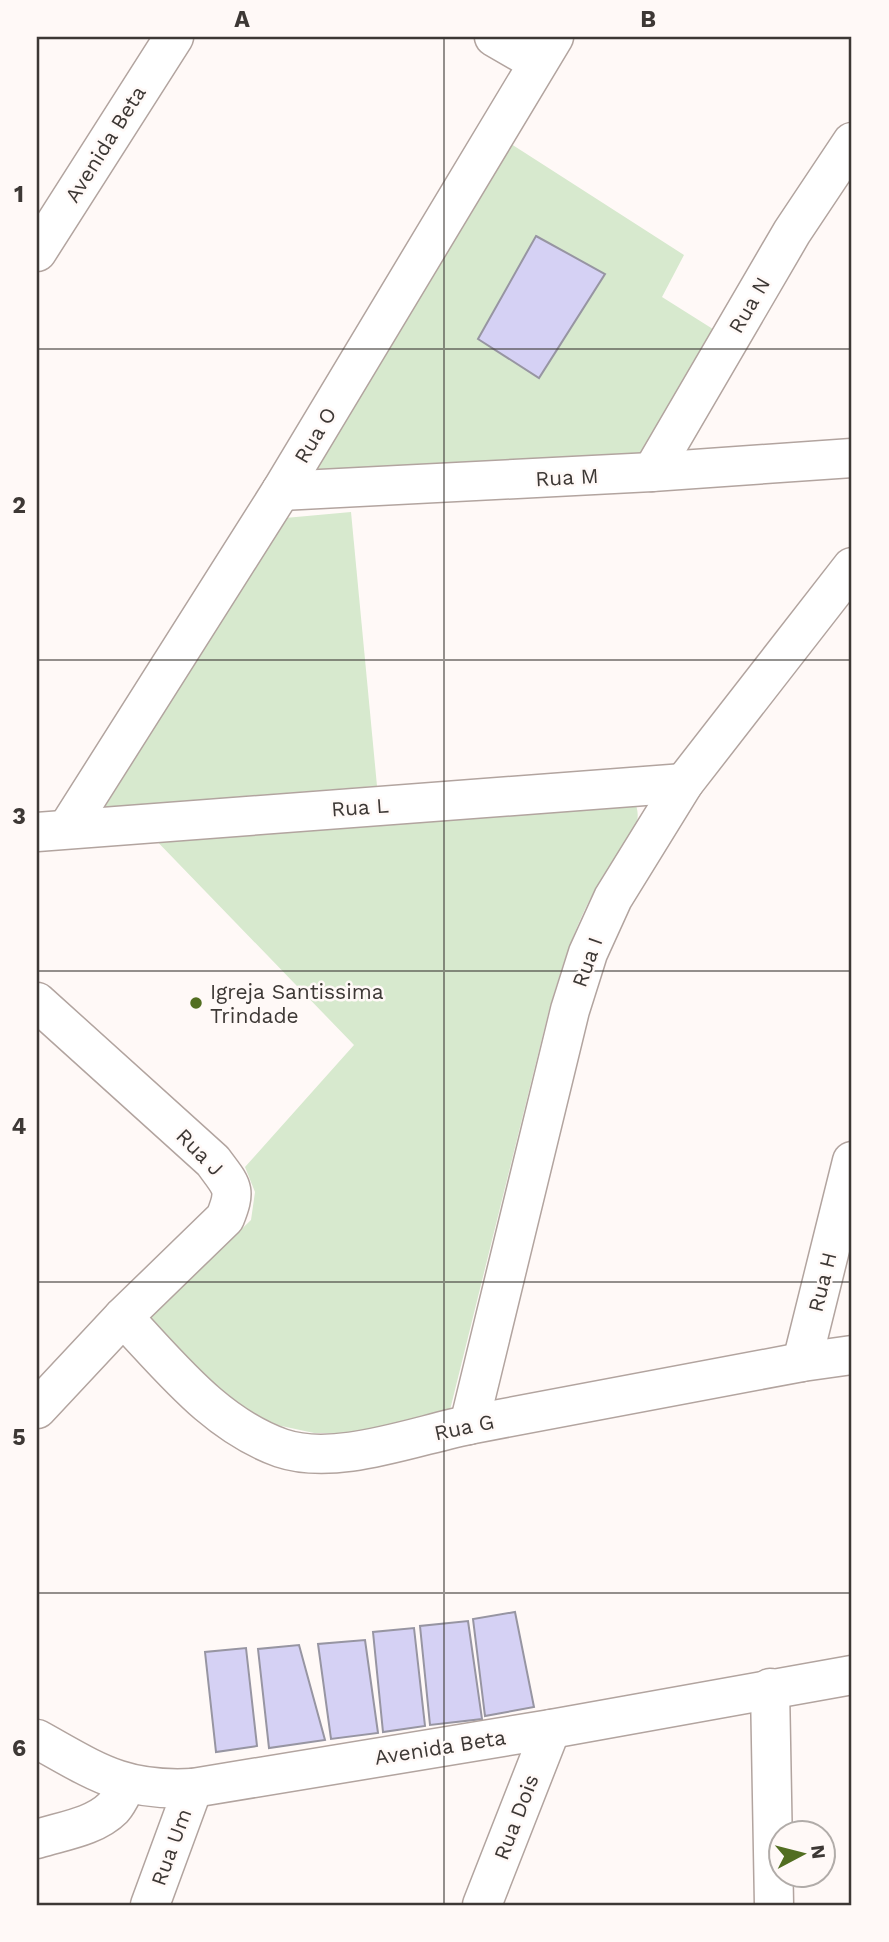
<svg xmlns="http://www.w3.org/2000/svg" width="889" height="1942" viewBox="0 0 889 1942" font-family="'Work Sans',sans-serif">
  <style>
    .green { fill: #d7e9ce }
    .building { fill: #d5d1f4; stroke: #9795a2; stroke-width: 2 }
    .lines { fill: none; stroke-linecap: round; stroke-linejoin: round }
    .minor-casing { stroke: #b2a49f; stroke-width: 41 }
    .major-casing { stroke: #b2a49f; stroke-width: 41 }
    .minor { stroke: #fff; stroke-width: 38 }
    .major { stroke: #fff; stroke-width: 38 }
    .grid { fill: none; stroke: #3d3835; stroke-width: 2; stroke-opacity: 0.55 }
    .poi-dot { fill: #526e21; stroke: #fff9f7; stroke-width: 2.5 }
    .labels { text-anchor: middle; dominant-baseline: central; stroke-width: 5; stroke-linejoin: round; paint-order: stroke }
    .street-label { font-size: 21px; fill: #3d3835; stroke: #fff9f7 }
    .poi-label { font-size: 21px; fill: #3d3835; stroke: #fff9f7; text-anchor: start }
    .neatline { fill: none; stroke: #3d3835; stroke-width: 2.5 }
    .grid-label { font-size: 23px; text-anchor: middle; font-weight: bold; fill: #3d3835 }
  </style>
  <rect width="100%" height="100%" fill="#fff9f7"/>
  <g class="green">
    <path d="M508 142 684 255 662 297 716 331 641 455 308 475Z"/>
    <path d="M351 512 377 786 105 807 285 518Z"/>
    <path d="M636 805C644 830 622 847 610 866 579 910 563 963 548 1014L450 1410 360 1433H314L272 1424 229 1401 148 1319 251 1220 255 1192 245 1167 354 1045 148 832Z"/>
  </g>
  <g class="building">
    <path d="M536 236 605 274 539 378 478 339Z"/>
    <path d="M515 1612 534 1707 485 1716 473 1619Z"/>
    <path d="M468 1621 482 1719 430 1725 420 1626Z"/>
    <path d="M414 1628 425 1726 383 1732 373 1632Z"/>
    <path d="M365 1640 378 1733 331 1739 318 1644Z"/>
    <path d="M299 1645 325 1740 269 1748 258 1649Z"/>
    <path d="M246 1648 257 1746 216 1752 205 1652Z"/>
  </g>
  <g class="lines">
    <g class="minor-casing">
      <g id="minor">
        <path d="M494 37 537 62"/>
        <path d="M652 472 792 232 852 142"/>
        <path d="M281 491 652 472 852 458"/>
        <path d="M67 829 281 491 554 37"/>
        <path d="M37 832 684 783"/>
        <path d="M37 1002 213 1161C232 1187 237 1188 225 1218L123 1317 37 1409"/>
        <path d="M123 1317C170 1366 214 1424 281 1448 337 1467 416 1435 473 1424 582 1403 692 1383 802 1362L852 1355"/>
        <path d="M802 1362 852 1161"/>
        <path d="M469 1425 570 1010 588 953 613 898 684 783 852 567"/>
        <path d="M770 1688 774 1905"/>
        <path d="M193 1788 551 1729 852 1675"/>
        <path d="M37 1839C62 1831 94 1827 113 1808 119 1801 123 1791 127 1784"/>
        <path d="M482 1905 551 1729"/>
      </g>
    </g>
    <g class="major-casing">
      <g id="major">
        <path d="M37 252 174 37"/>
        <path d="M37 1739C95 1771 122 1792 193 1788L150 1905"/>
      </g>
    </g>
    <use href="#minor" class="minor"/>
    <use href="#major" class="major"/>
  </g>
  <path class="grid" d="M444 37V1905M37 349H852M37 660H852M37 971H852M37 1282H852M37 1593H852"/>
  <circle class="poi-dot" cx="196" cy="1003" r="7"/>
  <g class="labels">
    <g class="street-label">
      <text transform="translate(105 144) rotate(-58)">Avenida Beta</text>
      <text transform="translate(749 305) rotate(-60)">Rua N</text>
      <text transform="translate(315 435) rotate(-59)">Rua O</text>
      <text transform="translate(567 477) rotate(-3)">Rua M</text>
      <text transform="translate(360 807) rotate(-4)">Rua L</text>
      <text transform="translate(587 962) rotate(-70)">Rua I</text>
      <text transform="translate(200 1152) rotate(45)">Rua J</text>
      <text transform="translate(822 1282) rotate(-76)">Rua H</text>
      <text transform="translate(464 1427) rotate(-12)">Rua G</text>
      <text transform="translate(440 1747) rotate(-9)">Avenida Beta</text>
      <text transform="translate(516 1817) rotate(-69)">Rua Dois</text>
      <text transform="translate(171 1847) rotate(-70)">Rua Um</text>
    </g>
    <g class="poi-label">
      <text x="210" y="991">Igreja Santissima<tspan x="210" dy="24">Trindade</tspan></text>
    </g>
  </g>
  <rect width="889" height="1942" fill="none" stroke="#fff9f7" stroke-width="77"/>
  <g transform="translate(802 1854) rotate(83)"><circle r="33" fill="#fff9f7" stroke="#b1aca9" stroke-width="2"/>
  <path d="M0-5L12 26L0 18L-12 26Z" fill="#526e21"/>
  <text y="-10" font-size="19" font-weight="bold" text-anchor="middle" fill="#3d3835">N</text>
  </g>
  <rect x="38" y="38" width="812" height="1866" class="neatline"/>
  <g class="grid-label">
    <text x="242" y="27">A</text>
    <text x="648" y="27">B</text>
    <text x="19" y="202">1</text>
    <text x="19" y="513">2</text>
    <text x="19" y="824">3</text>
    <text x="19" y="1134">4</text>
    <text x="19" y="1445">5</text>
    <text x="19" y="1756">6</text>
  </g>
</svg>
